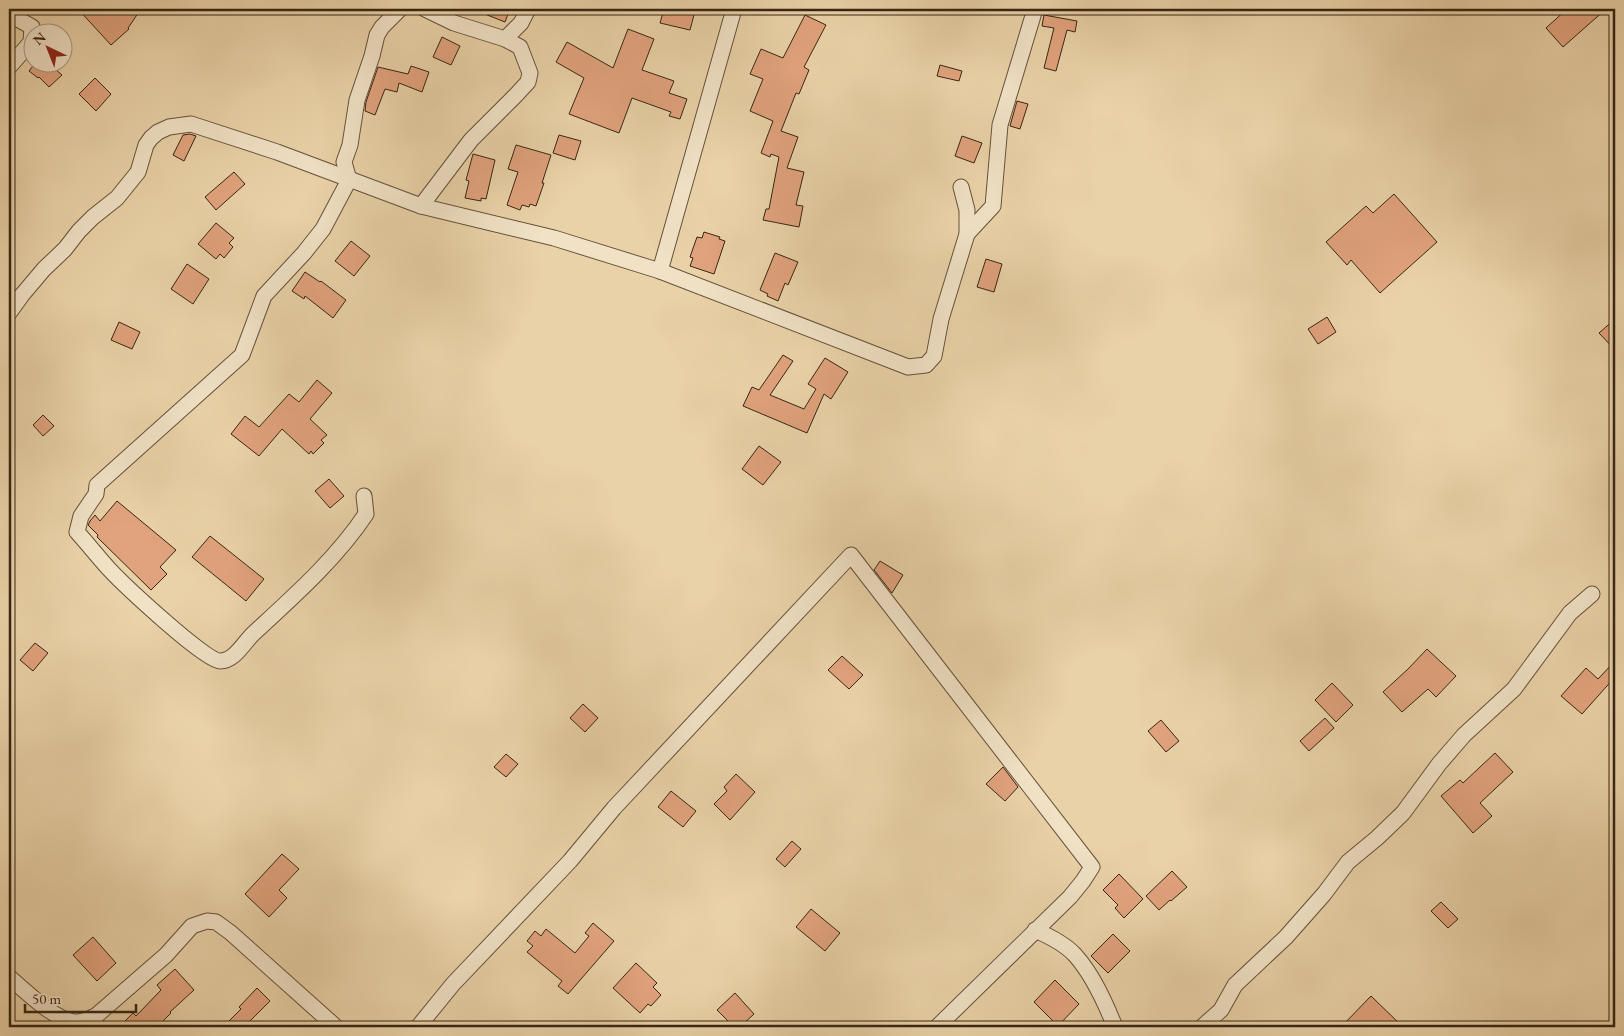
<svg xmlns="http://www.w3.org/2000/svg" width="1624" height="1036" viewBox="0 0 1624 1036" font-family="'EB Garamond',serif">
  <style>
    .building { fill: #e1a37d; stroke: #372614 }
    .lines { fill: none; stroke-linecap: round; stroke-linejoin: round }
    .street-casing { stroke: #645139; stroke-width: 17 }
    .street { stroke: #f1e2c6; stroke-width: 15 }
  </style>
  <rect width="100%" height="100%" fill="#ead2a8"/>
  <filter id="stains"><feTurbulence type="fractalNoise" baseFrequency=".004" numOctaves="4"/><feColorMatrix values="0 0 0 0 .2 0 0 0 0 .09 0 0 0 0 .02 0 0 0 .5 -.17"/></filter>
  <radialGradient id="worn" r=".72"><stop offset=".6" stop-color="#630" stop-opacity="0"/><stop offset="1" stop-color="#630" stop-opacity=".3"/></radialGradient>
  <g class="building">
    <path d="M78 9H141L128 28 129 29 111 45Z"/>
    <path d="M472 9H510L505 22Z"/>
    <path d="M664 9H686L695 11 690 30 660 23Z"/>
    <path d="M1567 9H1606L1563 47 1546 28Z"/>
    <path d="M805 15 826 25 804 67 809 70 799 94 796 93 781 131 798 137 787 168 804 172 796 205 803 206 799 227 763 220 766 209H769L779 157 771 154 770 157 761 153 773 121 750 111 763 79 750 74 761 49 783 58Z"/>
    <path d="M1044 15 1077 21 1075 32 1067 30 1056 71 1044 68 1054 28 1042 26Z"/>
    <path d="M628 29 654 39 642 70 674 81 669 93 687 99 680 119 669 116 671 112 632 98 619 133 569 114 584 78 556 62 567 42 613 68Z"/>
    <path d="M442 37 460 46 451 65 433 57Z"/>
    <path d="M36 62H47L62 75 49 87 39 77 38 78 29 71Z"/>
    <path d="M940 65 962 71 959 81 937 76Z"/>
    <path d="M411 66 429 72 422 92 399 83 397 92 385 89 375 115 365 111 366 102 378 67 408 74Z"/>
    <path d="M95 78 111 94 96 111 79 94Z"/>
    <path d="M1017 101 1028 104 1020 129 1010 126Z"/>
    <path d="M190 134 196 136 184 161 173 155 183 135Z"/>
    <path d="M559 135 581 141 575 160 553 153Z"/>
    <path d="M962 136 982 143 974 163 955 156Z"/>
    <path d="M516 145 551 155 542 183H544L536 206 530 204 529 207 522 205 520 210 507 205 518 172 508 169Z"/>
    <path d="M473 154 495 160 486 199 481 198V201L465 198 469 181 466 180Z"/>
    <path d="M234 172 245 184 216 210 205 197Z"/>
    <path d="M1394 194 1437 242 1380 293 1351 260 1347 265 1326 242 1366 206 1373 213Z"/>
    <path d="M216 223 234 238 229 243 233 247 224 258 220 254 216 259 198 244Z"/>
    <path d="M704 232 720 237 719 239 725 241 714 274 690 266 693 258 690 257 697 237 702 238Z"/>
    <path d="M351 241 370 256 354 276 335 261Z"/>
    <path d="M775 253 798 262 788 285 785 283 778 301 767 296 768 294 760 290Z"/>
    <path d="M986 259 1002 264 994 292 977 287Z"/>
    <path d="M187 264 209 279 193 304 171 289Z"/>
    <path d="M305 272 320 282 321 281 346 300 333 318 305 296 304 299 292 291Z"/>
    <path d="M1327 317 1336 332 1318 344 1308 329Z"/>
    <path d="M1615 319V350L1599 333Z"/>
    <path d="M119 322 140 332 132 349 111 340Z"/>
    <path d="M783 355 793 361 770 395 804 409 816 389 808 384 825 358 848 372 831 399 824 394 807 433 743 406 752 387 759 390Z"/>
    <path d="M317 380 332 393 310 419 327 435 321 440 324 443 313 454 311 451 309 454 282 429 259 456 231 434 245 416 259 427 289 394 299 402Z"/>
    <path d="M43 415 54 426 43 436 33 425Z"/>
    <path d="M759 446 781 462 763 485 742 469Z"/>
    <path d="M329 479 344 496 330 508 315 491Z"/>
    <path d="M117 501 176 550 160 567 167 574 151 590 97 537 98 535 88 525 90 521 95 515 100 521Z"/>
    <path d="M210 536 264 579 246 601 192 557Z"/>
    <path d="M880 561 903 575 892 593 874 570Z"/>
    <path d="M35 643 48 653 33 671 20 660Z"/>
    <path d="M1427 649 1456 676 1436 697 1428 689 1402 712 1383 692 1408 669Z"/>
    <path d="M842 656 863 675 849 689 828 670Z"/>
    <path d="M1615 661V677L1582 714 1561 696 1586 668 1598 679Z"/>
    <path d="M1332 683 1353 705 1336 722 1315 700Z"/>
    <path d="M583 704 598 718 585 732 570 718Z"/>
    <path d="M1325 718 1334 728 1309 751 1300 741Z"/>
    <path d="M1161 720 1179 741 1166 752 1148 731Z"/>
    <path d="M1495 753 1513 772 1480 803 1492 816 1473 833 1441 796 1460 780 1463 783Z"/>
    <path d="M506 754 518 764 506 777 494 767Z"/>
    <path d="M1003 767 1018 787 1005 801 986 784Z"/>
    <path d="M736 774 755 792 730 820 714 804 727 791 724 787Z"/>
    <path d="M671 791 696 811 683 827 658 807Z"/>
    <path d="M792 841 801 849 785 867 776 859Z"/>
    <path d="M282 854 299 869 279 890 287 898 269 917 245 894Z"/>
    <path d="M1172 871 1187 887 1171 901 1170 900 1159 910 1146 896Z"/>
    <path d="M1119 874 1143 899 1124 918 1115 908 1118 905 1103 890Z"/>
    <path d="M1441 902 1458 919 1448 928 1431 911Z"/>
    <path d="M811 909 840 933 825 951 796 927Z"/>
    <path d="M593 923 614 941 568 994 558 986 562 981 527 952 533 946 527 941 535 931 541 936 546 929 575 953 589 936 585 933Z"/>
    <path d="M1113 934 1130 951 1108 973 1091 956Z"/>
    <path d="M93 937 116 963 97 981 73 955Z"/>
    <path d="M636 963 657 983 653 987 661 995 651 1006 648 1004 640 1013 613 988Z"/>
    <path d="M175 969 194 990 170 1012 171 1013 157 1027H119L133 1013 136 1016 161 990 157 985Z"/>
    <path d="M1055 980 1079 1004 1058 1026 1034 1002Z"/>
    <path d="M257 988 270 1001 244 1027H223L241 1009 239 1007Z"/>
    <path d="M735 993 754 1014 740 1027H734L717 1010Z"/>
    <path d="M1371 996 1403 1027H1341Z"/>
  </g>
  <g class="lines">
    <g class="street-casing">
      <g id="street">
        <path d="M425 9 454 23 505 39"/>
        <path d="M9 14 32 27 31 42 9 67"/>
        <path d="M421 206 471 140 516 95 528 82 530 73 520 47 505 39 521 23 528 9"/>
        <path d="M967 234 993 206 1000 125 1035 9"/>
        <path d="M660 271 734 9"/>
        <path d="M9 313 22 295 44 269 65 249 79 231 93 217 117 198 138 172 146 145 151 138 158 132 169 127 191 124 277 152 421 206 554 238 660 271 908 367 926 365 934 356 941 319 967 234V210L961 187"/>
        <path d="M364 496 366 514C336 559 294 596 254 633 244 642 235 661 220 661 205 661 123 584 109 569 98 557 88 544 77 532L81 516 96 494 97 485 242 355 264 296 304 253 323 229 349 180 344 162 350 145 357 100 372 56 377 35 382 27 400 9"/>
        <path d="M1035 930C1049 936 1065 944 1075 955 1093 975 1105 1002 1115 1027"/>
        <path d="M9 977C24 990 55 1020 74 1022 83 1023 89 1019 97 1015L166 955 192 926 207 921 216 922 231 933 336 1027"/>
        <path d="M418 1027 453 984 570 861 614 808 851 555 1092 867 1083 881 1070 897 937 1027"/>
        <path d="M1202 1027 1221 1010 1235 985 1286 937 1324 894 1348 862 1377 838 1403 813 1439 764 1464 735 1514 689 1570 613 1592 594"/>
      </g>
    </g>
    <use href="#street" class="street"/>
  </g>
  <rect width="1624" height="1036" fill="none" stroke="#ead2a8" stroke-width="30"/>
  <rect x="10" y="10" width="1604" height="1016" fill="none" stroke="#372614" stroke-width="2.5"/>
  <rect x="15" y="15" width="1594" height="1006" fill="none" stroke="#372614"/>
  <g transform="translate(48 48) rotate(317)"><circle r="24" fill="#f1e2c6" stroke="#a7977f"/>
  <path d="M0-4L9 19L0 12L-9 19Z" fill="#8f2418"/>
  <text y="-8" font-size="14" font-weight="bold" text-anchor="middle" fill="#372614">N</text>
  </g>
  <path d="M25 1004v8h111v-8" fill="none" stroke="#372614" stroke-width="2.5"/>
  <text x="32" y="1004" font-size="15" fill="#372614" stroke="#f1e2c6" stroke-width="4" paint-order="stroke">50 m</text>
  <rect width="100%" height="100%" filter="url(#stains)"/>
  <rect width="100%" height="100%" fill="url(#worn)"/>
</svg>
